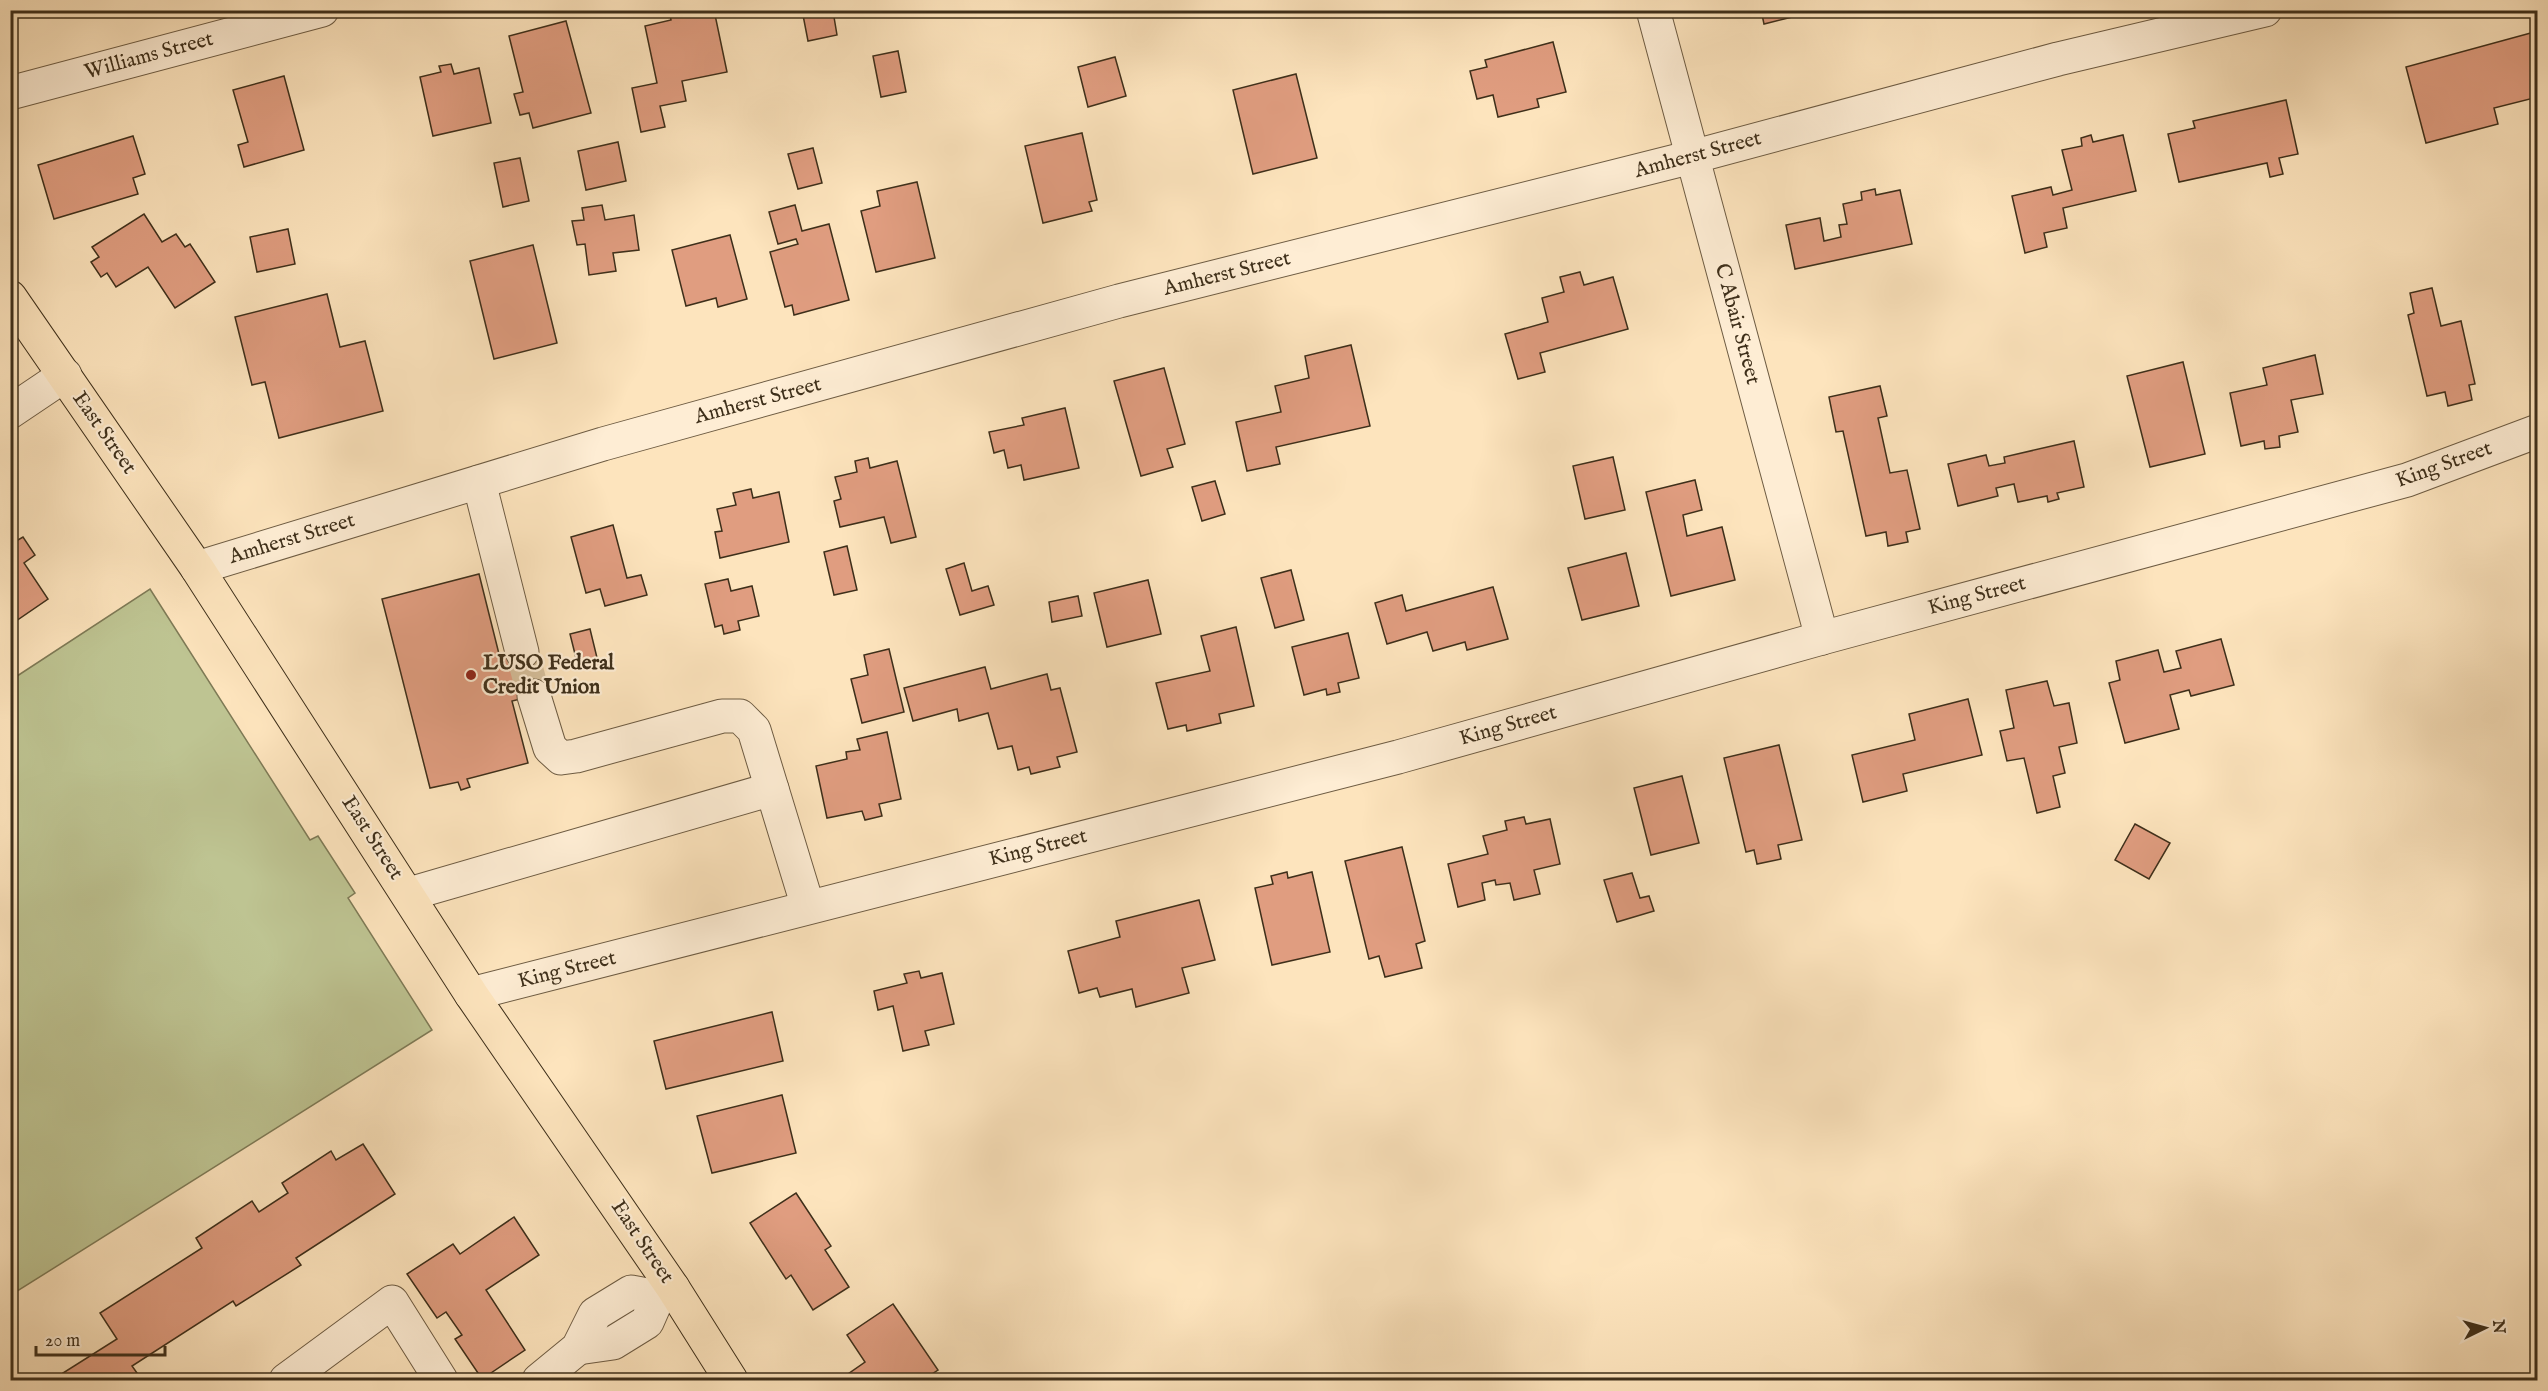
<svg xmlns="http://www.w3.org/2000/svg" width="2548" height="1391" viewBox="0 0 2548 1391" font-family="'IM FELL English',serif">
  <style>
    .green { fill: #bec492; stroke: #7e7a56; stroke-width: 1.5 }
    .building { fill: #e09d80; stroke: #3e2f1a; stroke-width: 1.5 }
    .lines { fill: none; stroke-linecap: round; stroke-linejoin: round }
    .minor-tunnel { stroke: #d7c09c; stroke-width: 33; stroke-dasharray: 33 16; stroke-linecap: butt }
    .minor-casing { stroke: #6e5c43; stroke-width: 35 }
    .major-casing { stroke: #3e2f1a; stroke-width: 35 }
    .minor { stroke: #feedd4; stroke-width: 33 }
    .major { stroke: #fde4bd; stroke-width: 33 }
    .poi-dot { fill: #8f2418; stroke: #feedd4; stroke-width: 2 }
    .labels { text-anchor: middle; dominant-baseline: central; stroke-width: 4.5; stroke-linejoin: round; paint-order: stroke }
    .street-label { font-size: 21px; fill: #3e2f1a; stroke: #feedd4 }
    .poi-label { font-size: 21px; font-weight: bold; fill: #3e2f1a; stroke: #feedd4; text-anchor: start }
  </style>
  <rect width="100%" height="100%" fill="#fde4bd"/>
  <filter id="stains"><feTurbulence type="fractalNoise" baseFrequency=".00333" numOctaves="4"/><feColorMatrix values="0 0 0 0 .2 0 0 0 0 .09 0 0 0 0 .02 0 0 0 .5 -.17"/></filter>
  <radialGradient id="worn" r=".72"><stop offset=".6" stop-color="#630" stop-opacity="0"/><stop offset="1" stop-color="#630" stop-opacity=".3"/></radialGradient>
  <path class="green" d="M150 589 310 840 318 836 355 893 348 898 432 1030 11 1295V680Z"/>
  <g class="building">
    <path d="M669 10H714L727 72 682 81 686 101 660 106 665 127 641 132 632 88 657 83 645 26 671 20Z"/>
    <path d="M802 10H863L834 17 837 35 808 41Z"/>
    <path d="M1761 10H1821L1764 24Z"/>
    <path d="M566 21 591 113 533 128 529 113 520 115 514 94 523 92 509 36Z"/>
    <path d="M2538 31V97L2494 108 2498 124 2426 143 2406 67Z"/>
    <path d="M1553 42 1566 92 1537 99 1539 107 1498 117 1493 95 1477 99 1470 71 1487 67 1485 60Z"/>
    <path d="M898 51 906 92 881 97 873 56Z"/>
    <path d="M1115 57 1126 96 1088 107 1078 67Z"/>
    <path d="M451 64 454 74 479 68 491 123 433 136 420 77 441 72 439 66Z"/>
    <path d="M1296 74 1317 158 1253 174 1233 90Z"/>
    <path d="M284 76 304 150 244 167 238 145 248 142 233 90Z"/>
    <path d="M2286 100 2298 154 2279 158 2283 174 2270 177 2267 163 2179 182 2168 134 2195 128 2193 121Z"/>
    <path d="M1082 133 1097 200 1089 202 1092 211 1043 223 1025 146Z"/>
    <path d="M2091 135 2093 142 2123 135 2136 191 2063 208 2067 228 2044 233 2047 247 2025 253 2012 196 2051 187 2053 195 2072 190 2062 150 2082 146 2081 138Z"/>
    <path d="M133 136 145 174 133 178 138 194 54 219 38 165Z"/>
    <path d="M618 142 626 181 586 190 578 151Z"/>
    <path d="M813 148 822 183 798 189 788 154Z"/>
    <path d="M520 158 529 201 503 207 494 163Z"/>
    <path d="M917 182 935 258 876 272 861 211 880 206 877 191Z"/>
    <path d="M1875 189 1876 195 1900 190 1912 244 1795 269 1786 225 1820 218 1824 241 1841 237 1839 225 1847 224 1843 204 1862 200 1861 192Z"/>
    <path d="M602 205 605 220 634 215 639 250 613 253 616 271 589 275 585 244 577 245 572 221 584 220 582 208Z"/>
    <path d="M795 205 802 231 829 224 849 300 794 315 792 305 785 307 770 252 798 244 796 239 778 244 769 212Z"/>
    <path d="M144 214 162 242 176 234 185 247 190 244 215 282 175 308 148 267 116 287 107 273 101 277 91 262 99 257 92 247Z"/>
    <path d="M288 229 295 264 257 272 250 237Z"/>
    <path d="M730 235 747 299 718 307 716 298 686 306 672 250Z"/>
    <path d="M533 245 557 343 494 359 470 261Z"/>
    <path d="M1580 272 1584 285 1613 277 1628 329 1540 353 1545 372 1518 379 1505 334 1548 322 1542 298 1564 292 1560 277Z"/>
    <path d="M2432 288 2441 326 2461 321 2475 384 2469 385 2472 400 2448 406 2445 392 2427 396 2408 315 2414 313 2410 293Z"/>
    <path d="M327 294 340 347 365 341 383 411 279 438 265 382 252 385 235 317Z"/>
    <path d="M1351 345 1370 426 1276 447 1280 464 1247 471 1236 422 1281 412 1275 386 1309 378 1305 356Z"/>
    <path d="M2315 355 2323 394 2291 400 2298 432 2279 436 2280 447 2265 449 2264 441 2241 446 2230 393 2267 385 2263 368Z"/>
    <path d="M2183 362 2205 454 2150 467 2127 376Z"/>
    <path d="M1164 368 1185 444 1167 449 1173 467 1141 476 1114 381Z"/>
    <path d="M1880 386 1887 416 1878 418 1890 473 1907 470 1920 529 1906 532 1908 542 1888 546 1886 532 1866 536 1843 431 1836 432 1829 397Z"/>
    <path d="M1065 408 1079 468 1024 480 1021 465 1008 468 1004 450 994 453 989 432 1024 425 1022 418Z"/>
    <path d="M2074 441 2084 487 2057 493 2059 499 2048 502 2047 496 2018 502 2014 484 1996 488 1998 496 1958 506 1948 464 1986 455 1989 466 2005 463 2004 457Z"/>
    <path d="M1613 457 1625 510 1585 519 1573 466Z"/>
    <path d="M868 458 870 468 897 461 916 537 891 543 884 517 840 527 834 501 841 499 835 477 857 472 855 461Z"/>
    <path d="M1695 480 1702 510 1683 515 1687 536 1722 527 1735 580 1671 596 1646 492Z"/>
    <path d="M1215 481 1225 514 1202 521 1192 487Z"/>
    <path d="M751 489 753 498 779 492 789 542 720 558 715 532 722 531 717 509 736 505 733 493Z"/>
    <path d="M613 525 627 578 641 575 647 595 605 606 600 589 586 593 571 537Z"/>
    <path d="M10 529 18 540 23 537 35 555 24 563 48 599 13 623 10 620Z"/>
    <path d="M847 546 857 590 834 595 824 552Z"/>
    <path d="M1626 553 1639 606 1582 620 1568 568Z"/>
    <path d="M964 563 972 591 988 586 994 605 960 615 946 569Z"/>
    <path d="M1291 570 1304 620 1275 628 1261 578Z"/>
    <path d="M479 574 500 658 533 649 545 693 512 701 528 763 467 779 470 787 461 790 458 782 430 788 382 599Z"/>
    <path d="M728 579 731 591 752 586 759 616 738 621 740 630 724 634 722 625 715 627 705 584Z"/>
    <path d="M1148 580 1161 634 1107 647 1094 593Z"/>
    <path d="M1493 587 1508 639 1467 650 1465 642 1433 651 1427 632 1387 644 1375 603 1402 595 1406 611Z"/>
    <path d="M1078 596 1082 616 1052 622 1049 602Z"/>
    <path d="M1236 627 1254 706 1219 714 1221 723 1187 731 1186 725 1168 729 1156 683 1210 671 1201 636Z"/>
    <path d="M590 629 599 666 579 670 570 634Z"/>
    <path d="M1348 633 1359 678 1338 683 1340 692 1327 695 1326 689 1304 695 1292 647Z"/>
    <path d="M2221 639 2234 685 2191 696 2189 690 2170 695 2179 729 2125 743 2109 683 2120 680 2116 661 2158 650 2164 672 2181 668 2176 651Z"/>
    <path d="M889 649 904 712 862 723 851 679 868 675 864 655Z"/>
    <path d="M985 667 991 689 1047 674 1051 690 1060 688 1077 752 1057 757 1060 767 1031 774 1029 767 1018 770 1012 746 998 749 988 713 959 721 957 709 913 721 904 688Z"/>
    <path d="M2047 681 2054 706 2069 703 2077 743 2059 747 2065 773 2053 776 2060 807 2037 813 2024 758 2007 761 2000 731 2014 728 2006 690Z"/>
    <path d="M1968 699 1982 755 1903 774 1907 791 1863 802 1852 755 1915 740 1909 714Z"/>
    <path d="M887 732 901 799 879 804 882 816 865 820 862 811 827 818 816 766 847 759 846 752 860 750 857 739Z"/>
    <path d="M1779 745 1802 840 1778 845 1781 859 1757 864 1754 850 1746 852 1724 758Z"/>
    <path d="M1682 776 1699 843 1651 855 1634 788Z"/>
    <path d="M1524 817 1526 824 1550 819 1560 864 1534 870 1540 894 1514 900 1510 883 1496 885 1495 880 1482 883 1485 900 1458 907 1448 864 1488 854 1483 836 1507 830 1505 821Z"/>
    <path d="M2135 824 2170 843 2149 879 2115 860Z"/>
    <path d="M1402 847 1425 941 1416 944 1422 968 1385 977 1379 956 1369 959 1345 861Z"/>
    <path d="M1287 872 1288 878 1312 872 1330 952 1272 965 1255 888 1273 884 1271 876Z"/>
    <path d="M1632 873 1640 898 1649 896 1654 911 1617 922 1604 880Z"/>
    <path d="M1199 900 1215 960 1182 968 1189 993 1136 1007 1132 989 1100 997 1097 988 1079 993 1068 951 1120 937 1116 921Z"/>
    <path d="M919 971 921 978 942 973 954 1024 925 1031 929 1045 903 1051 893 1006 878 1010 874 991 907 983 904 974Z"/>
    <path d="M772 1012 783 1061 666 1089 654 1041Z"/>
    <path d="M782 1095 796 1153 712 1173 697 1116Z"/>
    <path d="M363 1144 395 1194 296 1258 301 1265 236 1306 233 1301 132 1366 142 1380H68L63 1373 117 1339 100 1313 202 1248 196 1238 252 1201 259 1212 288 1193 282 1183 331 1151 336 1160Z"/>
    <path d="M796 1193 831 1246 825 1250 849 1287 813 1310 791 1275 786 1279 750 1223Z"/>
    <path d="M514 1217 539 1255 486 1290 525 1350 482 1379 455 1339 462 1335 446 1312 437 1318 407 1274 453 1244 460 1254Z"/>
    <path d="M893 1304 938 1370 929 1376 932 1380H852L848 1374 865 1362 847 1335Z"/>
  </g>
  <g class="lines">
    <path class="minor-tunnel" d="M522 652 534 696"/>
    <g class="minor-casing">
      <g id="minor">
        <path d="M1653 10 1822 638"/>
        <path d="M10 93 322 10"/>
        <path d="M10 412 65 375"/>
        <path d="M479 482 522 652"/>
        <path d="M197 568 603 444 1119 301 1692 157 2058 59 2265 10"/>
        <path d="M534 696 550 748 561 758 576 756 722 716H740L754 730 808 907"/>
        <path d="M409 894 772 789"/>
        <path d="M471 994 1398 757 1822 638 2407 480 2538 431"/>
        <path d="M578 1348 613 1343 647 1322 658 1297 673 1288"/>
        <path d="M286 1380 392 1302 441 1380"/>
        <path d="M539 1380 578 1348 595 1314 631 1292 658 1297"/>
      </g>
    </g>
    <g class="major-casing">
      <path id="major" d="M10 297 197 568 471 994 673 1288 731 1380"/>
    </g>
    <use href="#minor" class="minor"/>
    <use href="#major" class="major"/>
  </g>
  <circle class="poi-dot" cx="471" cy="675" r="6"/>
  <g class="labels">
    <g class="street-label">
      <text transform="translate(149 56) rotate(-15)">Williams Street</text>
      <text transform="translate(1698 155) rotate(-15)">Amherst Street</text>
      <text transform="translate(1227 274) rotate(-14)">Amherst Street</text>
      <text transform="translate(1737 324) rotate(75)">C Abair Street</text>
      <text transform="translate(758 401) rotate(-15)">Amherst Street</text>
      <text transform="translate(104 433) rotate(55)">East Street</text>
      <text transform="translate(2444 465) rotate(-20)">King Street</text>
      <text transform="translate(292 539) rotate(-17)">Amherst Street</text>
      <text transform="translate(1977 596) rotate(-15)">King Street</text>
      <text transform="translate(1508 726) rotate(-16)">King Street</text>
      <text transform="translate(372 838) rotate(57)">East Street</text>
      <text transform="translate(1038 848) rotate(-14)">King Street</text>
      <text transform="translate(567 970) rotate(-14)">King Street</text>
      <text transform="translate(642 1242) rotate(56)">East Street</text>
    </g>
    <g class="poi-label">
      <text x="483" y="663">LUSO Federal<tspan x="483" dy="24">Credit Union</tspan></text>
    </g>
  </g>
  <rect width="2548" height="1391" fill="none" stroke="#fde4bd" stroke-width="36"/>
  <rect x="12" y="12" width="2524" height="1367" fill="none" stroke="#3e2f1a" stroke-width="3"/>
  <rect x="18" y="18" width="2512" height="1355" fill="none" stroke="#3e2f1a" stroke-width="1.5"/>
  <g transform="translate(2485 1328) rotate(85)" stroke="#feedd4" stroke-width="4.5" paint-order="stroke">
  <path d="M0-4.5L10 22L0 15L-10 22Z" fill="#3e2f1a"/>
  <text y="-9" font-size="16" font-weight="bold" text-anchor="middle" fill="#3e2f1a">N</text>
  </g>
  <path d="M36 1346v9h129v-9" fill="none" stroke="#3e2f1a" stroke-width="3"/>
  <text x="45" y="1346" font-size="18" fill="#3e2f1a" stroke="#feedd4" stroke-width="4.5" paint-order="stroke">20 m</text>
  <rect width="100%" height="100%" filter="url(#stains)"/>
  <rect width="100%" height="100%" fill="url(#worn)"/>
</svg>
